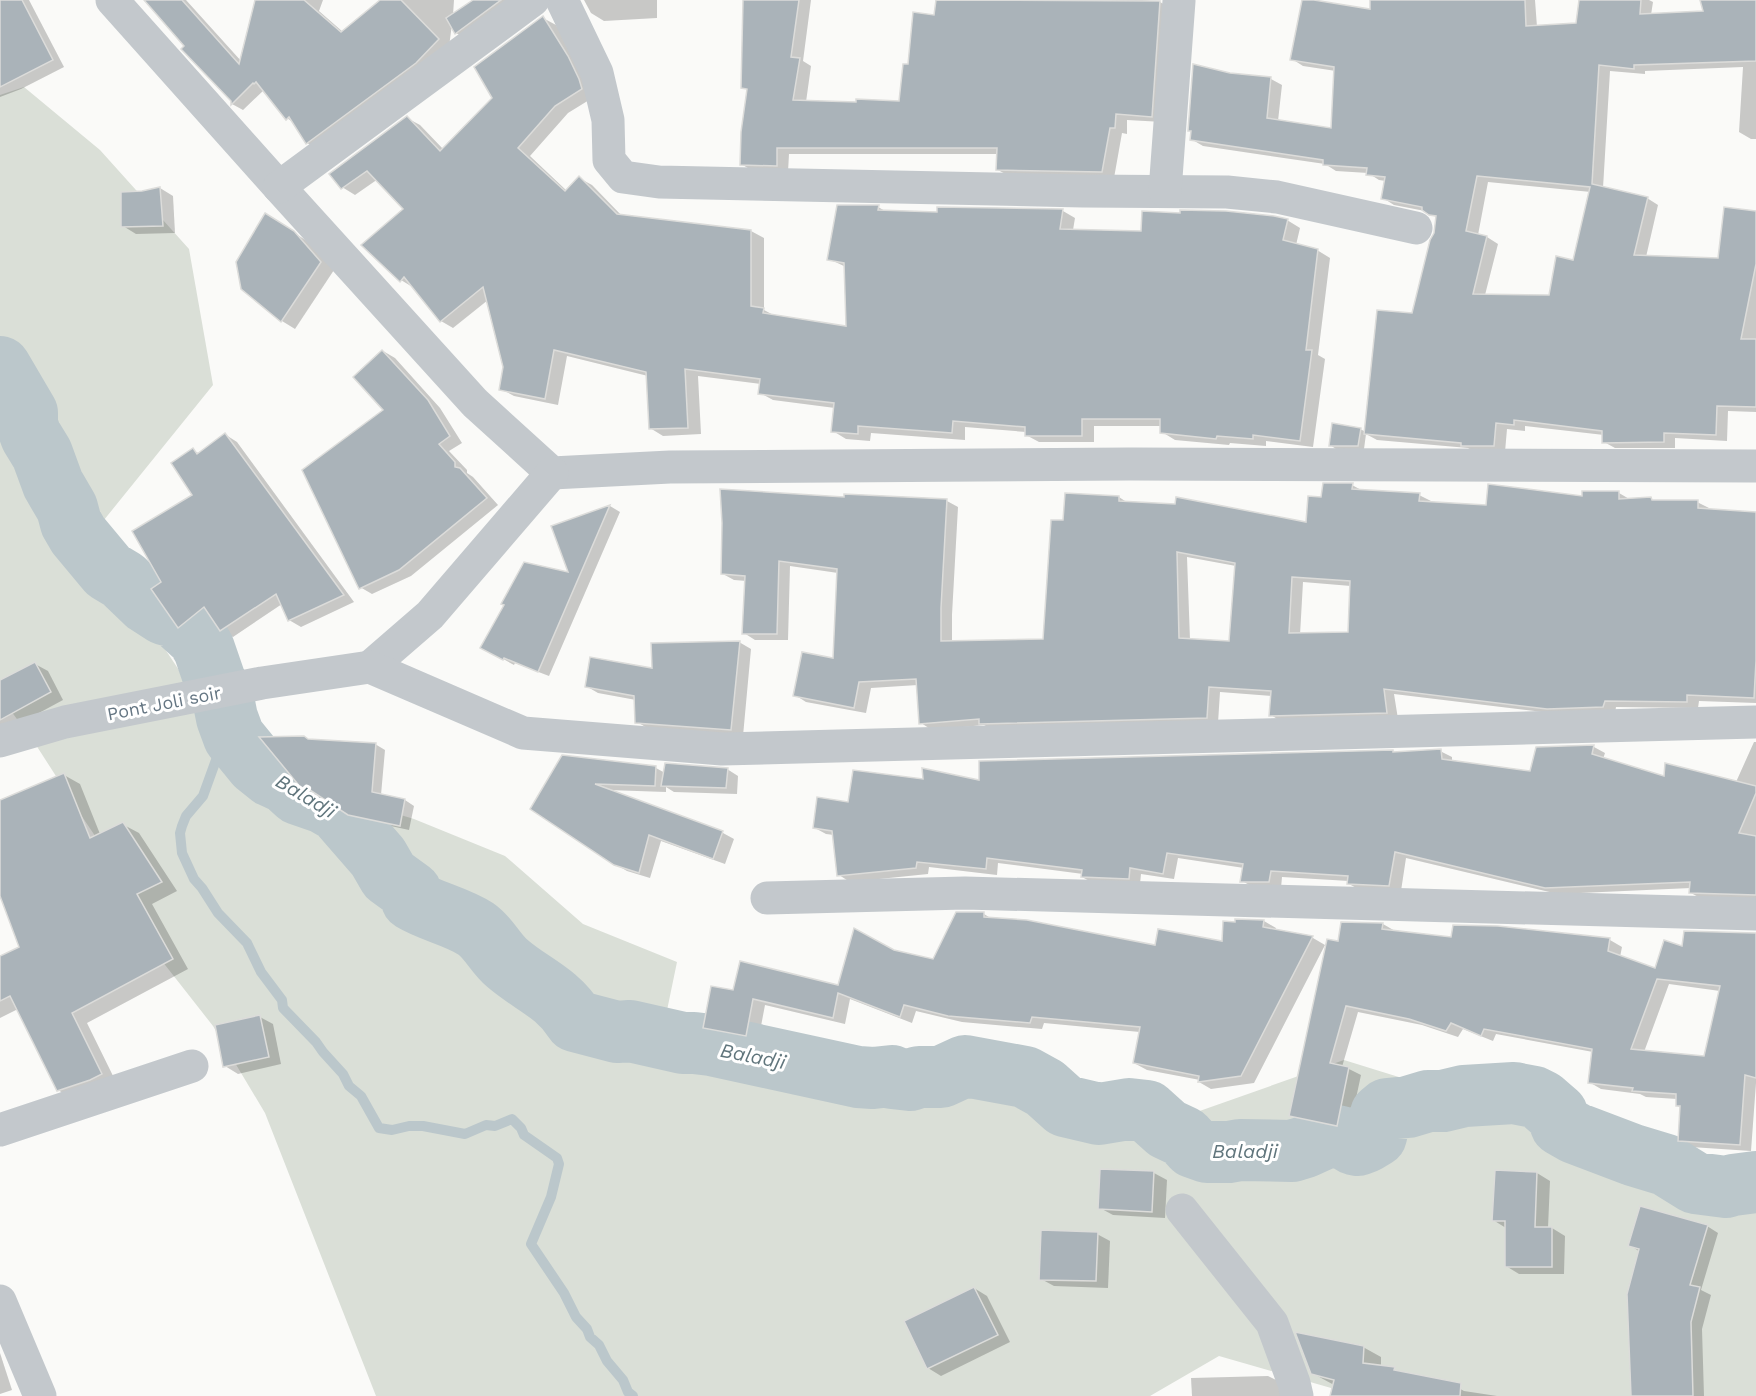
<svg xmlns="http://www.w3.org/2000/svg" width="1756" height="1396" viewBox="0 0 1756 1396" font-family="'Work Sans',sans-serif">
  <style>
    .green { fill: #dadfd7 }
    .shadow { fill: #0003; fill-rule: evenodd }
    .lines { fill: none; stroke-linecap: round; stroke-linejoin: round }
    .stream { stroke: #bbc7cb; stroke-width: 10 }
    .river { stroke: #bbc7cb; stroke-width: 62 }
    .building { fill: #aab3b9; stroke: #dcdcda; stroke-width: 1.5; fill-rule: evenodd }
    .minor { stroke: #c3c8cc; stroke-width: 33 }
    .labels { text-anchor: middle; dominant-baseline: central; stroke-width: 6; stroke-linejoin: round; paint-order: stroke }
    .street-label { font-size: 18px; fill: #657683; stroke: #fff }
    .water-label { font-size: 20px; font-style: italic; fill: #60757c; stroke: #fff }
  </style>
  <rect width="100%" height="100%" fill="#fafaf8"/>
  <path class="green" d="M24 87 100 150 189 249 213 385 87 541 104 576 157 637 228 744 324 792 414 819 505 856 583 924 677 962 665 1020 738 1051 854 1055 926 1059 1037 1058 1068 1083 1157 1126 1344 1060 1534 1119 1756 1170V1396H1359L1219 1356 1150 1396H376L265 1113 213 1026 151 947 130 888 81 815 36 745 0 696V95Z"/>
  <g class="shadow">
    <path d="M0 0H29L64 67 21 89 0 97Z"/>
    <path d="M146 0H186L242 62 256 0H323L319 11 343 32 382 0H454L453 15 476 0H514L469 40 456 33 452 24 449 47 319 149 307 143 294 123 287 118 264 90 243 110 232 104V100Z"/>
    <path d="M584 0H657V18L604 21 591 13Z"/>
    <path d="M745 0H811L803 61 811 66 806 102H900L909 66 936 16 938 0H1142L1160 2 1172 9 1163 122 1127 120V134L1122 133 1114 178 1009 176 998 170V154H789L788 172 753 171 741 164 749 90 743 87Z"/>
    <path d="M1304 0 1371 11 1372 0H1535L1537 27 1578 24 1580 0H1649L1653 2 1651 15 1705 13 1701 0H1756V139H1751L1739 132 1743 67 1645 71V74L1610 71 1603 188 1647 198 1658 205 1646 257 1719 260 1756 212V412L1728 411 1727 441 1675 438V448H1615L1604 442V435L1525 426V431L1507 429 1505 452H1474L1468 448 1377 440 1366 434 1364 449H1336L1330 445 1360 429 1366 432 1413 315 1436 233 1438 218 1425 211 1394 205 1383 198 1386 181 1379 180 1368 173 1336 171 1325 164 1203 146 1191 139 1229 75 1271 79 1282 85 1278 121 1332 130 1336 71 1303 66 1292 59ZM1488 182 1591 192 1574 261 1550 297 1485 295 1498 244 1487 237 1478 235Z"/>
    <path d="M543 18 556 25 581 64 594 97 568 113 530 156 567 191 579 178 592 185 623 217 751 231 764 238V310L777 317 848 328 846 267 829 259 878 207 887 212 938 214 1063 211 1075 218 1073 230 1142 233 1287 220 1300 228 1296 245 1317 250 1330 258 1318 355 1325 359 1313 447 1266 441V446L1230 443 1229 445 1175 440 1162 432V426H1094V442H1039L1026 435V432L965 427V440L871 433 870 441 846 439 833 431 835 408 773 400 760 393 761 384 698 376 701 434 663 436 650 428 648 376 567 356 558 405 514 396 501 389 505 367 488 300 453 328 441 321 414 288 401 280 405 209 378 179 355 195 342 187 407 118 420 125 444 150 494 98Z"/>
    <path d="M160 188 173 196 175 233 136 234 123 226 143 193Z"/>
    <path d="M279 223 307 241 334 270 295 329 282 321 242 288Z"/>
    <path d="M383 351 395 358 440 408 462 443 449 451 467 470V473L473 477 498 505 411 576 372 594 360 587 386 410Z"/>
    <path d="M226 435 237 442 354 602 301 627 289 620 282 604 233 637 221 630 212 617 191 634 179 627 163 582 194 496 193 450 200 454Z"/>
    <path d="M1352 485 1363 491 1419 495 1431 501V503L1487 506 1584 498V493H1619L1631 500 1651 499 1657 502H1697L1709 508V510L1756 513V703L1699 701 1698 708 1616 707 1615 713 1560 714 1394 694 1398 719 1282 722 1271 715 1272 696 1220 692 1218 723 992 729 984 725 932 730 921 723 918 685 871 688 866 713 806 702 795 695 835 660 838 573 790 566 788 640H755L744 633 747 581 734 580 723 574 845 499 947 501 958 507 952 615V642L1045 641 1064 521 1119 497 1128 503 1307 524 1323 498ZM1187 557 1236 566 1231 643 1190 640ZM1303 582 1351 586 1350 633 1300 635Z"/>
    <path d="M610 506 620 512 549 676 515 663 514 665 482 647 570 574 553 527Z"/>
    <path d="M739 642 751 649 743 736 649 729 637 722 636 700 598 693 586 686 654 670Z"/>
    <path d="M35 664 48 671 63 700 0 734V682Z"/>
    <path d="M310 741 375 744 385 750 381 795 405 800 414 806 409 830 359 819 320 795 316 798 307 792Z"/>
    <path d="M1754 742H1756V901L1702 899 1691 893V888L1558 894 1406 858 1401 891 1360 890 1349 884V881L1282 877 1281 888 1253 887 1242 881 1244 868 1178 858 1174 879 1141 874 1140 884 1093 883 1082 877 1083 874 998 863 997 875 929 867 928 874 850 882 839 875 834 835 826 834 815 828 850 803 924 781H981L1440 751 1452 757V762L1531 772 1594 747 1605 753 1603 759 1665 777 1736 782Z"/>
    <path d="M563 757 656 768 665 773 727 769 738 776 737 794 674 792 666 787V792L608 790 723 833 734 839 725 864 661 841 650 878 627 871 615 864Z"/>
    <path d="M64 775 80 784 100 834 122 824 139 833 177 891 152 904 188 969 87 1023 117 1084 74 1100 58 1090 18 1009 0 1018V958L21 948 0 892V801Z"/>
    <path d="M984 914 992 919 1156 947 1223 943 1264 921 1276 928 1275 931 1313 938 1325 945 1254 1083 1211 1089 1199 1082 1200 1080 1147 1070 1134 1063 1140 1032 1044 1023 1042 1029 962 1022 916 1011 912 1023 850 999 845 1024 765 1005 758 1042 716 1034 704 1027 734 992 839 987 893 951 934 961Z"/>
    <path d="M1342 923 1383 924 1395 931 1452 938 1498 927 1610 940 1622 947 1620 957 1656 970 1684 948 1756 936V1083L1751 1151 1691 1147 1680 1140 1682 1108 1677 1106V1099L1646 1097 1640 1094 1601 1089 1589 1082 1593 1052 1496 1034 1493 1041 1463 1029 1458 1037 1422 1025 1358 1012 1342 1067 1349 1069 1361 1075 1349 1131 1303 1122 1291 1115 1339 942ZM1669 984 1720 991 1705 1057 1644 1052Z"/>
    <path d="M260 1017 273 1024 281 1064 238 1074 225 1066Z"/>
    <path d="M1154 1173 1167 1180 1165 1218 1113 1215 1100 1208Z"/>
    <path d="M1537 1173 1550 1181 1548 1228H1552L1565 1236 1564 1274H1519L1506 1266V1228L1493 1220Z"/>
    <path d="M1707 1226 1718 1233 1701 1290 1711 1295 1702 1329 1704 1396H1633L1640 1252 1630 1245Z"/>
    <path d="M1097 1234 1110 1241 1108 1288 1054 1286 1041 1279Z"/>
    <path d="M974 1288 987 1296 1010 1342 941 1376 928 1368Z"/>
    <path d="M1363 1347 1381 1357V1367L1448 1382 1464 1391 1497 1396H1332L1334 1385 1312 1373Z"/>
    <path d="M0 1353 12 1390 0 1394Z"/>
    <path d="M1268 1376 1280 1382V1396H1192L1191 1378Z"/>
  </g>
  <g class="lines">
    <path class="stream" d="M234 737 222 755 216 760 203 796 186 816 182 826 180 833 182 853 194 879 202 888 218 913 247 943 261 972 282 1000 283 1008 316 1042 323 1052 343 1074 349 1086 361 1096 379 1128 392 1130 409 1126H423L465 1134 486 1125 495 1126 512 1119 521 1128 524 1135 557 1158 559 1164 551 1197 531 1244 564 1293 576 1317 587 1329 590 1337 599 1345 607 1361 623 1380 628 1392 633 1396"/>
    <path class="river" d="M0 367 27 413V425L31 436 42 454 53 484 67 508 71 523 78 535 108 571 123 580 147 603 164 614 175 617 197 637 204 649 215 681 222 693 227 718 234 737 256 764 271 776 286 783 298 794 324 803 338 811 378 857 389 876 411 892 412 900C432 912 456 916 476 929 489 938 495 953 507 963 531 984 557 992 575 1021L617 1032 630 1031 683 1043H694L711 1045 858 1077 873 1078 892 1076V1078L910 1080 919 1077H941L965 1066 1025 1077 1045 1088 1065 1106 1099 1114 1129 1109 1147 1111 1167 1129 1184 1137 1193 1147 1207 1152H1229L1240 1150 1292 1151 1305 1147 1327 1137 1337 1136 1345 1138 1353 1144 1358 1145 1366 1142 1376 1136 1381 1114 1387 1109 1408 1107 1428 1101H1443L1464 1096 1514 1093 1534 1097 1542 1101 1557 1114 1561 1125 1575 1133 1633 1155 1666 1165 1695 1183 1726 1187 1733 1185 1756 1182"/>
  </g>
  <g class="building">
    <path d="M0 0H22L53 60 0 87Z"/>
    <path d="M144 0H182L239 64 255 0H304L341 32 380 0H401L439 39 416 63 306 144 289 117 286 120 256 82 254 84 253 83 231 105V101L181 49 184 46Z"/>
    <path d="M473 0H501L455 34 446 18Z"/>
    <path d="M743 0H799L791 57 800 58 793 100 856 102V99L899 101 903 64H908L913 12 934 15 936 0 1160 1 1152 117 1116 114 1115 128H1110L1102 172 996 170 997 148H777V166L740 165 741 132 747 89 741 88Z"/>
    <path d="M1302 0H1314L1370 9V0H1525L1526 26 1576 23 1579 0H1641L1640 14 1703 11 1700 0H1756V61L1634 65V69L1599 65 1592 184 1648 197 1634 255 1718 258 1724 207 1756 211V264L1741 339H1756V407L1717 406 1716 435 1664 433V442L1602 443V431L1514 420V425L1496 423 1494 446H1461V443L1364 434 1377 310 1412 313 1430 240 1434 233 1436 216 1429 215 1422 210V207L1381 199 1385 177 1366 175 1367 168 1323 165V160L1190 140 1191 131H1188L1193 64 1230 73 1271 77 1267 118 1331 128 1334 67 1290 60ZM1477 176 1590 187 1573 260 1556 256 1549 295 1473 294 1487 236 1466 231Z"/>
    <path d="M543 16 568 56 579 79 582 89 555 106 518 148 565 191 579 176 617 214 751 230V306L764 308 763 313 846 326 844 263 827 260 837 205H879L878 210 937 212V207L1063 209 1060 229 1141 231 1142 211 1180 213V210L1226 211 1274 216 1288 219 1283 240 1318 249 1306 350H1312L1300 441 1253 435V439L1217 436 1216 439 1160 433V419H1082V436H1025V427L953 421 952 433 858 426V434L831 432 834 403 758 394 760 379 685 369 688 428 649 429 646 372 554 350 545 399 499 390 503 367 483 287 440 322 404 277 400 282 361 245 403 209 367 171 341 189 329 174 407 116 440 151 492 98 474 67Z"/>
    <path d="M160 187 163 226 121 227V192L142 191Z"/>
    <path d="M265 213 294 231 321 262 281 322 241 289 236 262Z"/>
    <path d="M382 350 428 400 450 436 439 444 455 462V467L460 468 487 498 399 570 359 589 302 470 383 410 353 377Z"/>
    <path d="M1332 423 1361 428 1358 446H1329Z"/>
    <path d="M225 433 344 595 288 621 276 594 220 631 204 607 178 628 151 589 161 582 132 531 192 495 171 463 193 448 197 454Z"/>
    <path d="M1323 483H1353L1352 489 1420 493 1419 501 1486 505 1488 484 1582 496V491H1619V499L1651 497 1652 500H1698V508L1756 512V661L1754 698 1687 695V702L1605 701 1603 707 1547 709 1384 689 1387 713 1269 716 1271 691 1209 687 1207 718 979 724V719L919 724 916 679 859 682 854 708 793 696 802 652 833 658 837 569 779 561 777 634H742L745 576 721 574 722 523 720 489 844 497V494L947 499 941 608V641L1043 639 1051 520H1063L1065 493 1119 496V501L1175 504 1176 497 1306 522 1308 496 1321 497ZM1177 552 1235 563 1229 641 1179 638ZM1292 577 1350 581 1348 632 1289 633Z"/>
    <path d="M610 505 538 672 504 658 503 660 480 648 504 605 501 604 524 562 568 572 551 526Z"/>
    <path d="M740 641 731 730 635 723 634 696 585 687 590 657 652 668 651 643Z"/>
    <path d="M35 662 51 692 0 720V680Z"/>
    <path d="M304 736 308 739 376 743 372 792 405 799 400 826 348 815 310 790 306 794 259 737Z"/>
    <path d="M1594 745 1592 754 1664 776 1665 763 1756 786V793L1739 833 1756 836V895L1689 893 1690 882 1545 888 1395 852 1389 886 1347 884 1348 876 1271 871 1269 882H1240L1243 864 1167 853 1163 874 1130 868 1129 879 1081 877 1082 870 987 858 986 869 917 862 916 868 837 876 832 831 813 828 817 797 848 802 853 770 923 779 922 768 979 780V761L1393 750V752L1441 749 1442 759 1530 771 1536 747Z"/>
    <path d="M562 755 656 766 655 786 595 784 723 831 713 859 649 835 639 873 614 865 530 809Z"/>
    <path d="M665 763 728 768 726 788 661 786Z"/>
    <path d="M64 773 90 838 123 822 162 882 137 894 173 959 72 1013 102 1074 90 1080 57 1091 10 996 0 1001V956L19 947 0 896V800Z"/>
    <path d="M956 912H984V917L1027 920 1155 945 1158 929 1222 941 1223 921 1235 922V919L1264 920 1263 927 1313 936 1241 1076 1198 1082 1199 1076 1133 1063 1140 1027 1032 1017 1030 1023 948 1016 904 1005 900 1017 838 993 833 1018 753 999 746 1036 703 1028 711 986 733 990 740 961 838 985 854 928 894 950 933 959Z"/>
    <path d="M1341 922 1383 923 1382 929 1451 937 1453 925 1498 926 1610 938 1608 951 1655 968 1664 940 1682 946 1684 931 1756 933V1078L1745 1075 1740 1145 1678 1141 1680 1106H1676V1094L1632 1091 1633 1088 1588 1083 1592 1049 1484 1029 1481 1036 1451 1023 1446 1031 1409 1019 1346 1006 1330 1063 1349 1067 1337 1126 1289 1116 1327 939 1338 941ZM1657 979 1720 986 1704 1056 1631 1049Z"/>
    <path d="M260 1015 269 1057 223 1067 215 1025Z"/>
    <path d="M1100 1169 1154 1171 1152 1212 1098 1209Z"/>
    <path d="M1495 1170 1537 1172 1535 1227H1552V1267H1505V1221H1492Z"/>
    <path d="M1640 1206 1708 1225 1690 1285 1700 1287 1691 1322 1693 1396H1631L1627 1294 1639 1249 1628 1246Z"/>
    <path d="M1041 1230 1098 1232 1096 1281 1039 1280Z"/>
    <path d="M974 1287 998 1335 927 1369 904 1321Z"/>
    <path d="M1295 1332 1364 1346 1363 1363 1395 1367 1394 1370 1461 1383 1460 1396H1330L1334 1380 1311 1374Z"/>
  </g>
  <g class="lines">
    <g class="minor">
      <path d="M112 0 279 187 475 403 552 473 670 467 1130 464 1756 466"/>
      <path d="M562 0 597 73 608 120 609 160 623 177 659 182 1083 191 1227 192 1277 197 1416 228"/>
      <path d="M279 187 533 0"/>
      <path d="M1165 191 1179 1"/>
      <path d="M370 667 430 615 552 473"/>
      <path d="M0 741 65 722 262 683 370 667 523 733 722 749 1756 722"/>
      <path d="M767 898 965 893 1756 914"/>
      <path d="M0 1130 192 1066"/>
      <path d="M1182 1210 1272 1323 1294 1383 1297 1396"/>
      <path d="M0 1301 40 1396"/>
    </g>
  </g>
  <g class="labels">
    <g class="street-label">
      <text transform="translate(164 703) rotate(-11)">Pont Joli soir</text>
    </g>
    <g class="water-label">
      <text transform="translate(306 796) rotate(31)">Baladji</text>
      <text transform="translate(753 1056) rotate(11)">Baladji</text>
      <text x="1245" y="1151">Baladji</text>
    </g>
  </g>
</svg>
